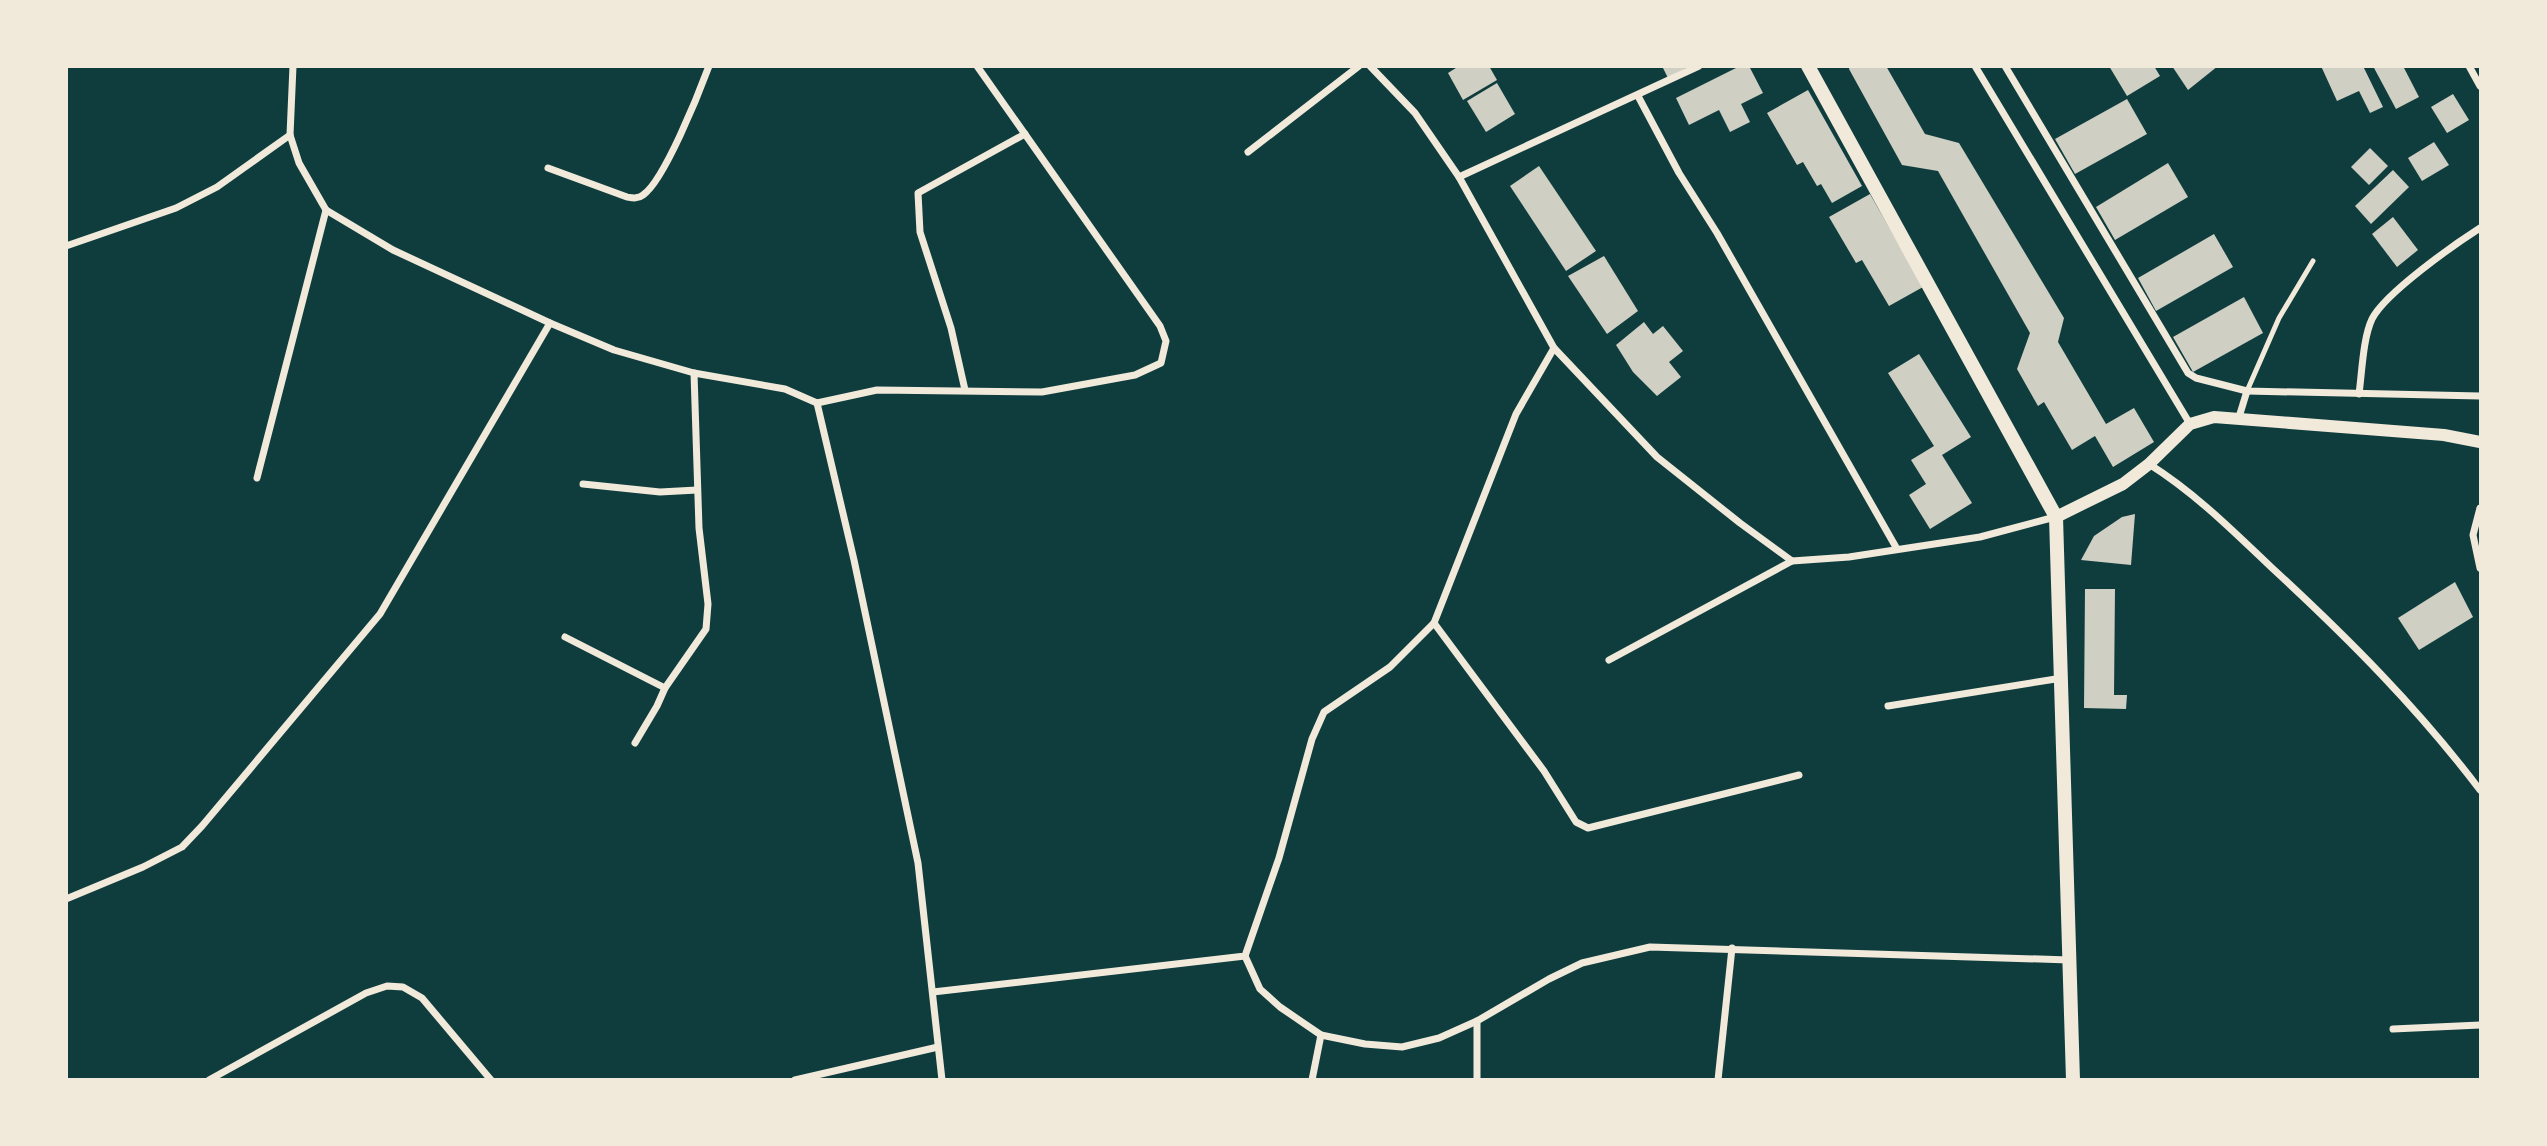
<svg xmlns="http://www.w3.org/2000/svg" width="2547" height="1146" viewBox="0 0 2547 1146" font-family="Barlow,sans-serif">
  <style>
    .building { fill: #cfcfc3 }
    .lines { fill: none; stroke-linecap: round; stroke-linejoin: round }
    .service { stroke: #f1e9da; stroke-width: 5 }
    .minor { stroke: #f1e9da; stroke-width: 7 }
    .tertiary { stroke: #f1e9da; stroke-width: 12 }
    .secondary { stroke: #f1e9da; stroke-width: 14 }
  </style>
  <rect width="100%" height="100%" fill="#0f3d3e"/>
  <g class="building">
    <path d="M1459 66H1489L1497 80 1463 100 1448 73Z"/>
    <path d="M1662 66H1690L1668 78Z"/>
    <path d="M1740 66H1749L1763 93 1741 104 1750 122 1730 132 1719 110 1689 125 1676 98Z"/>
    <path d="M1850 66H1886L1925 134 1959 143 2064 318 2058 342 2106 424 2134 408 2154 442 2113 467 2095 436 2072 450 2044 402 2038 406 2017 369 2030 333 1938 171 1902 165 1849 69Z"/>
    <path d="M2109 66H2154L2160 76 2127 96Z"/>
    <path d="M2172 66H2218L2188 90Z"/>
    <path d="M2321 66H2363L2383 107 2370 113 2359 91 2337 101Z"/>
    <path d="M2373 66H2403L2419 97 2396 109Z"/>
    <path d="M1497 83 1515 114 1486 132 1467 101Z"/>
    <path d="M1808 90 1862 186 1832 203 1821 184 1817 186 1803 162 1797 165 1767 113Z"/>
    <path d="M2453 94 2469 120 2447 133 2431 107Z"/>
    <path d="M2127 99 2147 134 2075 174 2055 139Z"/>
    <path d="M2434 142 2449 165 2422 181 2408 158Z"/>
    <path d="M2370 148 2388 166 2369 185 2351 167Z"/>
    <path d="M2168 163 2188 197 2115 240 2096 207Z"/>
    <path d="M1539 166 1596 251 1566 271 1510 186Z"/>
    <path d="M2393 170 2409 187 2371 224 2355 206Z"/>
    <path d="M1870 194 1923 287 1889 306 1862 260 1856 263 1829 217Z"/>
    <path d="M2393 217 2418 250 2397 267 2372 234Z"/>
    <path d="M2214 234 2233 267 2156 311 2138 278Z"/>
    <path d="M1604 256 1638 311 1607 334 1568 276Z"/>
    <path d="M2244 297 2263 333 2193 372 2173 337Z"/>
    <path d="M1644 322 1653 334 1663 326 1683 351 1669 362 1681 377 1657 396 1633 372 1616 345Z"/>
    <path d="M1919 354 1971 437 1942 455 1972 503 1930 529 1909 495 1926 484 1911 460 1934 446 1888 373Z"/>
    <path d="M2135 514 2131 565 2081 560 2094 536 2122 517Z"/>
    <path d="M2455 582 2473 617 2419 650 2398 618Z"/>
    <path d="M2085 589H2115L2114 695H2127L2126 709 2084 708Z"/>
  </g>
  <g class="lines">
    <path class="service" d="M2247 391 2279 318 2313 261"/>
    <g class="minor">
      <path d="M293 66 290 135 299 163 326 210 393 250 550 323 614 350 694 373 785 389 817 403 854 560 918 863 942 1080"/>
      <path d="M1370 66 1415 113 1459 177 1554 348 1657 457 1740 523 1792 561 1849 557 1980 537 2055 517"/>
      <path d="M1975 66 2190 424"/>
      <path d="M2005 66 2188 373 2196 378 2247 391 2480 396"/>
      <path d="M2469 66 2480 86"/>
      <path d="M1638 96 1679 173 1717 233 1897 549"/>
      <path d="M1248 152 1359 66"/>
      <path d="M548 168 627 197C633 198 638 199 643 195 664 181 699 93 709 66"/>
      <path d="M1459 177 1699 66"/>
      <path d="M66 246 176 208 217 187 290 135"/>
      <path d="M965 390 951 328 920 232 918 193 1025 134"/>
      <path d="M2359 394C2362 372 2363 338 2372 319 2385 293 2455 244 2480 228"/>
      <path d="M817 403 877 390 1042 392 1135 375 1161 363 1166 341 1160 326 977 66"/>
      <path d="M2239 417 2247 391"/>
      <path d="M2149 464C2195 493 2232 530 2271 567 2347 637 2418 708 2480 790"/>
      <path d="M257 478 326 210"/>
      <path d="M583 484 660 492 697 490"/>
      <path d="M2480 508 2473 535 2480 568"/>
      <path d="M1434 623 1544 771 1576 822 1588 828 1799 775"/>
      <path d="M565 637 665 688"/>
      <path d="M1609 660 1792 561"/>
      <path d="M1888 706 2062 678"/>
      <path d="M635 743 657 706 665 688 706 629 708 604 699 528 694 373"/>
      <path d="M66 899 143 867 182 847 202 826 380 614 550 323"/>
      <path d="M1245 956 1260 989 1280 1007 1321 1035 1365 1044 1402 1047 1439 1038 1477 1021 1549 979 1582 963 1650 947 2069 960"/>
      <path d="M933 992 1245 956 1279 858 1312 739 1324 712 1390 667 1434 623 1516 414 1554 348"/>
      <path d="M1477 1021V1080"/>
      <path d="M2393 1029 2480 1025"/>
      <path d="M209 1080 366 993 387 986 403 987 422 998 491 1080"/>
      <path d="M795 1080 938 1047"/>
      <path d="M1312 1080 1321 1035"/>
      <path d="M1718 1080 1732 948"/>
    </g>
    <path class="tertiary" d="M2056 517 2123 484 2149 464 2190 424 2214 417 2444 435 2480 442"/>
    <path class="secondary" d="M1808 66 2056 517 2073 1080"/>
  </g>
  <rect width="2547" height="1146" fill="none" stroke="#f1e9da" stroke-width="136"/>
</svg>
